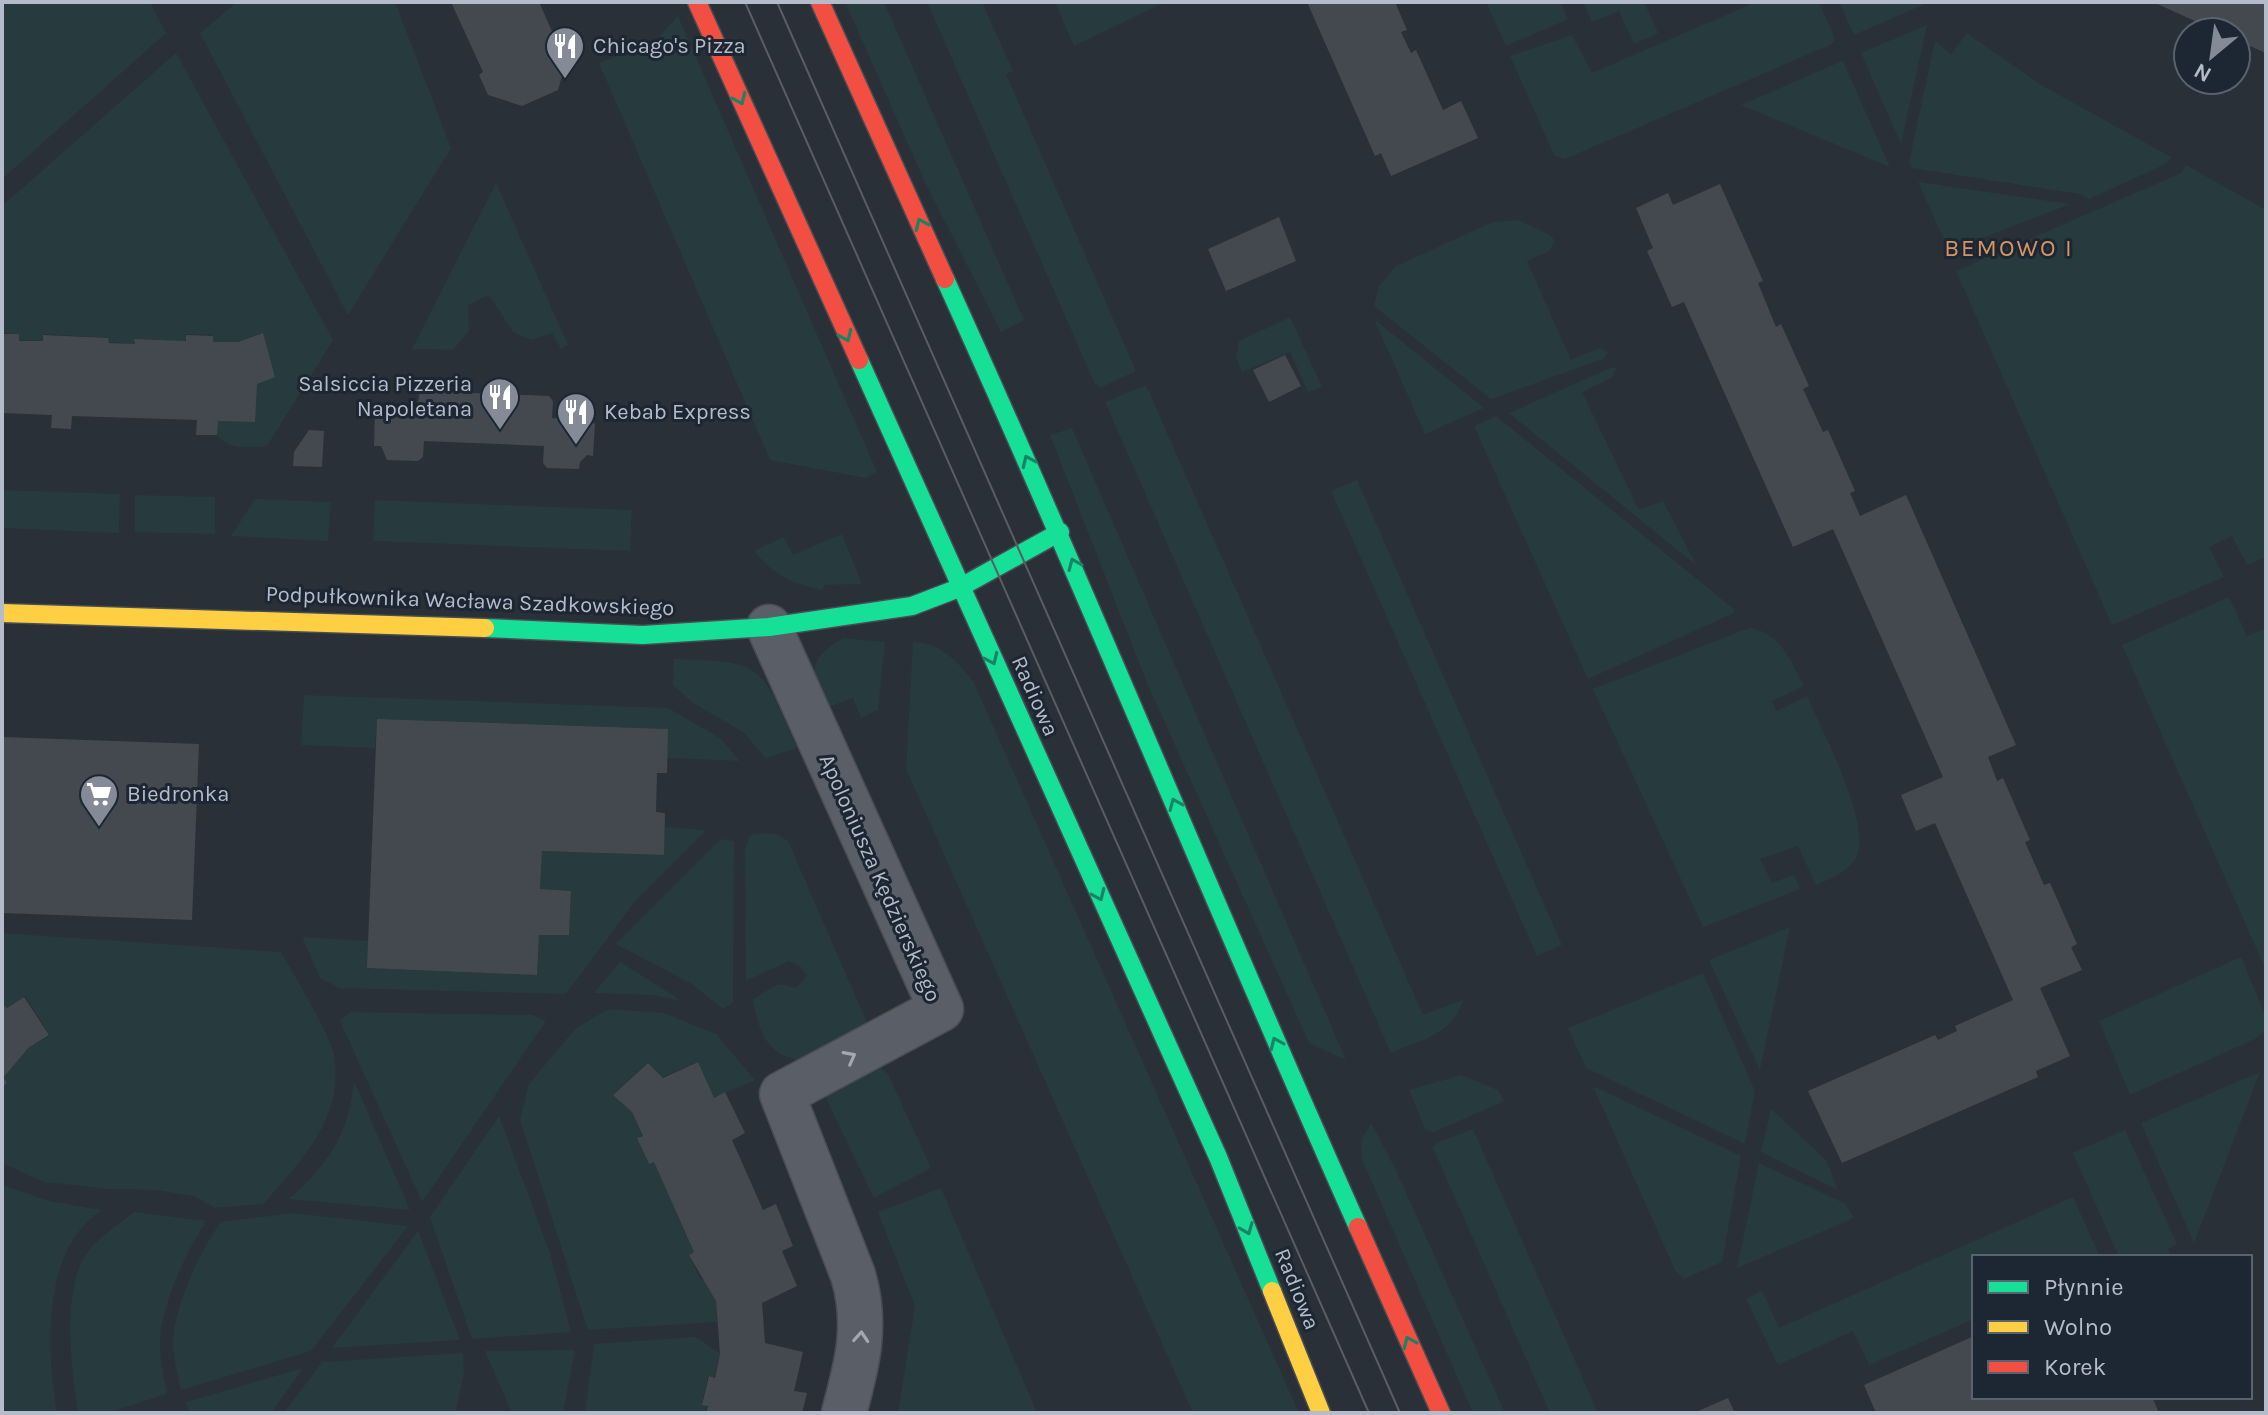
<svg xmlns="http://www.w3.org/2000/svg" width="2268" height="1415" viewBox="0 0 2268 1415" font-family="Karla,sans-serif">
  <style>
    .green { fill: #273a3e }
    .building { fill: #444950 }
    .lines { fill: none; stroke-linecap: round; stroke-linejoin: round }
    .street-casing { stroke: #484c53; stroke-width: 47 }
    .fast-casing { stroke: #484c53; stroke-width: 21 }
    .slow-casing { stroke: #484c53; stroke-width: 21 }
    .jam-casing { stroke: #484c53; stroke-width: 21 }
    .street { stroke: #5a5e66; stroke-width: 44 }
    .fast { stroke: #16e098; stroke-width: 18 }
    .slow { stroke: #ffcf43; stroke-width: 18 }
    .jam { stroke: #f24e42; stroke-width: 18 }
    .tram { stroke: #595d64; stroke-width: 2 }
    .oneway { stroke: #1a8366 }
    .oneway2 { stroke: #a2a9b5 }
    .labels { text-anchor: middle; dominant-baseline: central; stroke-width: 6; stroke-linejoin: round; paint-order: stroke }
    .poi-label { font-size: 22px; fill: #b4bcc9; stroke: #1d2633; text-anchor: start }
    .street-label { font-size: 22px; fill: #b4bcc9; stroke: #1d2633 }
    .neighbourhood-label { font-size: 24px; letter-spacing: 2px; fill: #d59563; stroke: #1d2633 }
  </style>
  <rect width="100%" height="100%" fill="#2a3038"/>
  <g class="green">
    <path d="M2 2H150L166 33 2 179Z"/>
    <path d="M237 2H395L451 148 348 315 200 33Z"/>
    <path d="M845 2H884L1024 320 1001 332 923 178Z"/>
    <path d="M927 2H982L1013 71 1006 74 1136 371 1100 388 1095 384Z"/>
    <path d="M1055 2H1165L1074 46Z"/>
    <path d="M1486 2H1560L1568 19 1506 46Z"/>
    <path d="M1583 2H1644L1658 33 1634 44 1619 11 1592 22Z"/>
    <path d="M1756 2H1819L1835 39 1832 44 1565 159 1554 155 1510 56 1572 35 1592 73Z"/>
    <path d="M1839 2H1920L1923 5 1854 35Z"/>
    <path d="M678 16 877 472 866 478 770 460 599 63 655 41Z"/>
    <path d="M1927 25 1901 144 1861 53Z"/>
    <path d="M1967 33 2038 83 2171 157 2166 164 2089 199 2079 194 1912 168 1909 162 1935 41 1951 54Z"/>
    <path d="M176 53 333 340 267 446C249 448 228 450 216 434L217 421 257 383 275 377 262 333 237 342H213L212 335 186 334 185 341 134 339V344L108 342 107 338 43 334 42 341 18 340V334L2 333V206Z"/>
    <path d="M1842 61H1843L1890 167 1741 105Z"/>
    <path d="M2186 165 2266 210V557L2247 565 2232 536 2209 547 2224 577 2112 625 1956 271 2181 173Z"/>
    <path d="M1918 182 2070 204 1949 251Z"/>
    <path d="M496 183 568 345 561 349 552 333 531 340 513 332 489 295 468 305 469 331 453 350 412 349Z"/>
    <path d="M1519 220 1550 235 1555 241 1549 251 1527 261 1571 360 1599 348 1608 352 1603 359 1491 399 1374 306 1379 286 1396 266 1493 222Z"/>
    <path d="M1290 317 1322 387 1308 392 1290 352 1242 372 1236 358 1239 341Z"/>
    <path d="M1374 319 1484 408 1425 434Z"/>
    <path d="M1610 368H1616L1611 378 1582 392 1639 510 1663 501 1697 566 1509 413Z"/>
    <path d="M1146 385 1423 1015 1463 1000C1454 1034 1421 1040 1391 1053L1105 402Z"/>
    <path d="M1496 416 1734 609V613L1588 679 1474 426Z"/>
    <path d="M1072 428 1346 1060 1309 1043 1147 683 1050 435Z"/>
    <path d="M1357 480 1562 945 1537 956 1331 491Z"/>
    <path d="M2 490 120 494 119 533 2 528Z"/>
    <path d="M135 495 215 497V534L135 532Z"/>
    <path d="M255 499 331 502 328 541 231 536Z"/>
    <path d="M375 500 632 510 630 551 373 541Z"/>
    <path d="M842 534 862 584 824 585 823 590C793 584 773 575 754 551L783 537 793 555Z"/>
    <path d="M2229 597 2247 636 2266 628V970L2122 645Z"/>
    <path d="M1749 628C1781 632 1790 661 1804 686L1772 701 1777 711 1807 696C1822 731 1873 825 1856 858 1847 873 1831 878 1816 885L1798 846 1760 859 1772 883 1794 875 1800 889 1703 927 1593 689Z"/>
    <path d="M843 638 885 642 878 710 861 718 853 698 826 708C809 673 808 658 843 638Z"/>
    <path d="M913 642C941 643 958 661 974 683L1299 1413H1193L906 769Z"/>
    <path d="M674 659C768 661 760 667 797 748L765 758 743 732 693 703 673 685Z"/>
    <path d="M304 695 668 708 720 738 740 761 667 758V729L377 719 375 748 301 745Z"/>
    <path d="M665 827 706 830 635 901 566 994 339 988 320 978 302 937 368 941V968L537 975 539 935 569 934 571 891 540 889 542 851 663 855Z"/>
    <path d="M765 833 776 834 788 841 871 1032 802 1061C766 1054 759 1033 753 999L778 984 796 988 807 976 801 967 789 961 746 981 745 850 750 835Z"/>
    <path d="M721 839 734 841 733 1003 723 1009 692 984 616 944Z"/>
    <path d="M1790 927 1760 1070 1709 960Z"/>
    <path d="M2 933 281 952C293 973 331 1036 334 1055 345 1118 300 1162 263 1204L215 1208 194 1196 155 1190 109 1189 44 1182 2 1163V1088L7 1081 2 1078 27 1048 50 1036 25 996 7 1008 2 1004Z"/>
    <path d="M2241 957 2266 1017V1029L2255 1039 2130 1095 2099 1021Z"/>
    <path d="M620 962 682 1001 652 995 594 993Z"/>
    <path d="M1703 973 1755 1091 1745 1144 1586 1068 1568 1028Z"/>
    <path d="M608 1009 664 1013 716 1034 755 1080 713 1098 697 1062 662 1077 647 1063 613 1094 632 1112 642 1135 637 1138 648 1163 654 1162 694 1252 689 1255 701 1280 706 1278 716 1301 717 1322 588 1330 520 1120 529 1084 575 1029Z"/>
    <path d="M350 1012 532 1015 546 1021 422 1202 340 1021Z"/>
    <path d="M881 1068 888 1074 931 1168 874 1198 823 1092Z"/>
    <path d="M2260 1072 2194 1243 2141 1123Z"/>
    <path d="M1461 1075 1498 1090 1504 1101 1434 1132 1425 1129 1409 1090Z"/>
    <path d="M354 1081 410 1210 289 1199C328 1164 349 1135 354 1081Z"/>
    <path d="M1593 1086 1741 1156 1722 1262 1684 1279 1675 1270Z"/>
    <path d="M1771 1109 1826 1160 1838 1190 1761 1152Z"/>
    <path d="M499 1116 550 1253 571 1332 472 1339 430 1217Z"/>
    <path d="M1371 1123 1395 1168 1505 1413H1473L1361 1157 1362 1139Z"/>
    <path d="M1473 1129 1598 1413H1550L1433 1148 1437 1143Z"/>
    <path d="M2125 1130 2177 1244 2168 1249 2171 1257H2119L2073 1153Z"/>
    <path d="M1759 1163 1846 1204 1854 1218 1737 1268Z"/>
    <path d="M2 1185 49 1201 102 1210C94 1216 85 1223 79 1231 43 1277 48 1360 57 1413H2Z"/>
    <path d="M941 1188 1037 1413H898L915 1306 878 1212Z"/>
    <path d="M2073 1197 2100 1257H1974V1319L1869 1365 1853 1331 1778 1365 1746 1299 1762 1291 1779 1328Z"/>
    <path d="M134 1212 206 1221C186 1252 157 1313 160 1350 161 1365 164 1379 167 1394L106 1413H78C72 1369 59 1285 91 1248 102 1235 120 1224 134 1212Z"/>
    <path d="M294 1213 408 1226 311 1351 181 1390C178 1376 174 1360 173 1346 172 1310 200 1250 221 1222Z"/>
    <path d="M418 1231 460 1340 332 1348Z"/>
    <path d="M695 1337 720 1353 714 1377 708 1376 702 1403 707 1405 706 1413H585L594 1344Z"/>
    <path d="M575 1350 563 1413H512L485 1351Z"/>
    <path d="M463 1353 464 1374 455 1413H284L322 1362Z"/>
    <path d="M303 1368 271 1413H190L186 1402Z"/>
  </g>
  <g class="building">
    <path d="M451 2H539L568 67 564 69 558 90 522 106 488 95 479 75 483 72Z"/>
    <path d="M1307 2H1395L1407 30 1401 32 1411 53 1416 50 1443 110 1461 101 1478 138 1391 176 1381 153 1375 156Z"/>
    <path d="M2153 2H2266V53L2236 40V32H2219Z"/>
    <path d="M1720 184 1763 281 1758 283 1776 327 1781 324 1809 386 1803 389 1823 432 1828 430 1855 491 1850 493 1860 516 1906 495 2016 745 1988 757 1997 781 2003 778 2030 840 2025 842 2044 885 2050 883 2077 944 2071 947 2082 970 2040 988 2070 1056 2036 1071 2038 1077 1842 1163 1808 1091 1935 1035 1938 1040 1957 1031 1955 1026 2013 1000 1935 823 1916 831 1901 795 1943 777 1833 529 1793 547 1684 302 1672 307 1647 251 1653 248 1636 208 1668 193 1673 205Z"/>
    <path d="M1279 217 1296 261 1226 291 1208 249Z"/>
    <path d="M263 333 275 377 257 384 255 422 218 421 217 435H196L197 420 72 416 71 429 51 428 52 415 2 413V334H19V341H43V335L108 338 109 343 135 344 134 339 186 341V335L213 336V342H238Z"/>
    <path d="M1285 355 1301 386 1269 402 1253 370Z"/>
    <path d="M423 391 549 396 553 401 552 418 590 420 595 424 593 456 587 455 580 462 579 469 547 468 543 463 544 446 424 441 423 457 418 461 387 460 381 446H374L375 414 379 410 417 412 419 395Z"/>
    <path d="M309 430 324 431 322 467 293 466 294 452Z"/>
    <path d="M377 719 668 729 667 773H657L656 812 665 813 664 855 542 851 540 889 571 891 569 935H539L537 975 367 968Z"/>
    <path d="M2 737 199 744 192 920 2 913Z"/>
    <path d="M24 997 49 1035 28 1048 3 1078 7 1082 2 1088V1004L7 1008Z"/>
    <path d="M698 1062 714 1098 725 1092 745 1133 732 1140 763 1210 776 1204 793 1246 782 1251 797 1286 762 1303 765 1343 803 1352 794 1391 807 1393 802 1413H706L708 1406 702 1405 709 1376 715 1378 720 1354 716 1301 689 1255 694 1252 654 1162 649 1164 637 1138 643 1136 632 1112 613 1095 648 1063 663 1078Z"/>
    <path d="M1974 1336V1397H2152L2159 1413H1876L1864 1385Z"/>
    <path d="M1728 1398 1735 1413H1694Z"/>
  </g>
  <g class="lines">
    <g class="street-casing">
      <path id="street" d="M769 627 941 1009 782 1094 853 1275C868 1325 857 1365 844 1413"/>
    </g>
    <g class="fast-casing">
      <g id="fast">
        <path d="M945 279C1088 593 1217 912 1358 1227"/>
        <path d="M859 360 1218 1157 1272 1291"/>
        <path d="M485 628 643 635 769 627 912 606 959 588 1060 532"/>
      </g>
    </g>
    <g class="slow-casing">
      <g id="slow">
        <path d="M2 613 485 628"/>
        <path d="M1272 1291 1321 1413"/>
      </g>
    </g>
    <g class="jam-casing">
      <g id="jam">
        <path d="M697 2 859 360"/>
        <path d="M820 2 945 279"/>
        <path d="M1358 1227 1441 1413"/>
      </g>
    </g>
    <use href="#street" class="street"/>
    <use href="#fast" class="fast"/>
    <use href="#slow" class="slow"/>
    <use href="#jam" class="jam"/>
    <g class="tram">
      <path d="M745 2 1369 1413"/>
      <path d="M777 2 1400 1413"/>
    </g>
  </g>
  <defs><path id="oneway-chevron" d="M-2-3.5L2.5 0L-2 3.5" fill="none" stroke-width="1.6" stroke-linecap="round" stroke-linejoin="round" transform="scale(2)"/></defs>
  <g class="oneway">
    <use href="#oneway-chevron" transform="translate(740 99) rotate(66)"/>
    <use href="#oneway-chevron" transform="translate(921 224) rotate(-114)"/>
    <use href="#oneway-chevron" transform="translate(846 336) rotate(66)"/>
    <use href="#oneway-chevron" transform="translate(1028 461) rotate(-114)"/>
    <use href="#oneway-chevron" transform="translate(1074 564) rotate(-113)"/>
    <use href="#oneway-chevron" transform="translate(992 659) rotate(66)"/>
    <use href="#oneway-chevron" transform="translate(1175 804) rotate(-113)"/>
    <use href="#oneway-chevron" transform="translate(1099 895) rotate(66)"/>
    <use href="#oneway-chevron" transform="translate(1276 1043) rotate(-114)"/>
    <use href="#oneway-chevron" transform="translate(1247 1229) rotate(68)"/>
    <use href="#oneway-chevron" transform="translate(1409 1342) rotate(-114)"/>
  </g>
  <g class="oneway2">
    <use href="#oneway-chevron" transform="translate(850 1057) rotate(-28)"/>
    <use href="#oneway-chevron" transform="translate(861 1337) rotate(-86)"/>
  </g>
  <defs>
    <g id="restaurant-pin" transform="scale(2)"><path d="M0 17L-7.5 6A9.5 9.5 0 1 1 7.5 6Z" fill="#848b96" stroke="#1d2633"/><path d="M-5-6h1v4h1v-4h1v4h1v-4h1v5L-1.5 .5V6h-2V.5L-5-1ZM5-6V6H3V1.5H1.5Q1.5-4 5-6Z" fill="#fff"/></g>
    <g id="supermarket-pin" transform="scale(2)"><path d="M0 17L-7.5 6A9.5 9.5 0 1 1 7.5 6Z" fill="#848b96" stroke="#1d2633"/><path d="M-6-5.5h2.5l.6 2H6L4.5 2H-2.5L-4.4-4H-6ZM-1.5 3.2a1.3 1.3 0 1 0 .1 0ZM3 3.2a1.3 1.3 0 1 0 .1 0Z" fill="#fff"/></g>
  </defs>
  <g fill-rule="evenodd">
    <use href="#restaurant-pin" x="565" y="46"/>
    <use href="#restaurant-pin" x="500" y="397"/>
    <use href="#restaurant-pin" x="576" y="412"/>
    <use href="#supermarket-pin" x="99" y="794"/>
  </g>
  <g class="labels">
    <g class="poi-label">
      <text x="593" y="46">Chicago's Pizza</text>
      <text x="472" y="384" text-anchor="end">Salsiccia Pizzeria<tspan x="472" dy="25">Napoletana</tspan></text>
      <text x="604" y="412">Kebab Express</text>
      <text x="127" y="794">Biedronka</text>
    </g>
    <g class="street-label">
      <text transform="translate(470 601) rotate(2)">Podpułkownika Wacława Szadkowskiego</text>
      <text transform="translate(1035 696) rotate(66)">Radiowa</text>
      <text transform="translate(880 878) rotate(66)">Apoloniusza Kędzierskiego</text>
      <text transform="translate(1297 1289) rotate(68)">Radiowa</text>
    </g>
    <g class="neighbourhood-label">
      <text x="2009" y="248">BEMOWO I</text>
    </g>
  </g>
  <rect width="2268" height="1415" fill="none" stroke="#b4bcc9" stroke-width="8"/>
  <rect x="1972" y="1255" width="280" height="144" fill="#1d2633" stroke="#59626f" stroke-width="2"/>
  <rect x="1988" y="1281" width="40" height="12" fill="#16e098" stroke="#59626f" stroke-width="2"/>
  <text x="2044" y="1295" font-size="24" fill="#b4bcc9">Płynnie</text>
  <rect x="1988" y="1321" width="40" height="12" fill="#ffcf43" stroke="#59626f" stroke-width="2"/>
  <text x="2044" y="1335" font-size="24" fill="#b4bcc9">Wolno</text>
  <rect x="1988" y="1361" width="40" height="12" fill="#f24e42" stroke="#59626f" stroke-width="2"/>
  <text x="2044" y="1375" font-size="24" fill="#b4bcc9">Korek</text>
  <g transform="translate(2212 56) rotate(209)"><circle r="38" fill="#1d2633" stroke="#59626f" stroke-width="2"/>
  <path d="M0-6L14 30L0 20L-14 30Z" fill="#848b96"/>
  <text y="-12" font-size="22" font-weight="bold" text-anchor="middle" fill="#b4bcc9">N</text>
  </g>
</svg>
